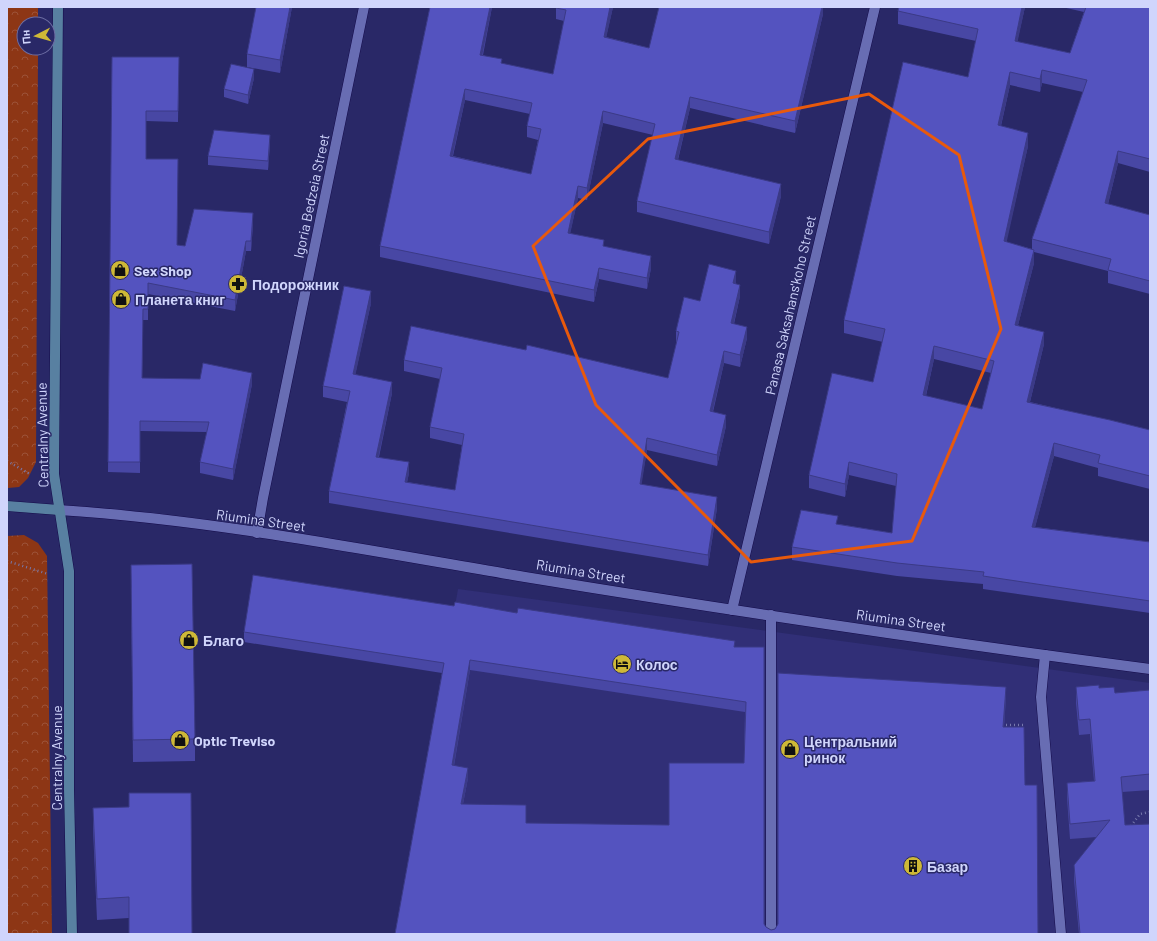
<svg xmlns="http://www.w3.org/2000/svg" width="1157" height="941" viewBox="0 0 1157 941" font-family="Barlow,sans-serif">
  <style>
    .built { fill: #312f77 }
    .park { fill: url(#park-crowns) }
    .lines { fill: none; stroke-linecap: round; stroke-linejoin: round }
    .lane-casing { stroke: #140b4a; stroke-width: 11 }
    .street-casing { stroke: #140b4a; stroke-width: 11 }
    .secondary-casing { stroke: #140b4a; stroke-width: 11 }
    .path { stroke: #7779ad; stroke-width: 2.5; stroke-dasharray: 1 3; stroke-linecap: butt }
    .lane { stroke: #686db3; stroke-width: 10 }
    .street { stroke: #686db3; stroke-width: 10 }
    .secondary { stroke: #5880a1; stroke-width: 10 }
    .wall { fill: #4847a4; fill-rule: evenodd }
    .shaded-wall { fill: #3b3a86 }
    .building { fill: #5453bf; stroke: #3b3a86; fill-rule: evenodd }
    .marked { fill: none; stroke: #e8590c; stroke-width: 3; stroke-linejoin: round }
    .labels { text-anchor: middle; dominant-baseline: central; stroke-width: 3; stroke-linejoin: round; paint-order: stroke }
    .street-label { font-size: 14px; fill: #d0d5fc; stroke: #292867 }
    .poi-label { font-size: 14px; font-weight: bold; fill: #d0d5fc; stroke: #292867; text-anchor: start }
  </style>
  <defs>
    <pattern id="park-crowns" width="20" height="18" patternUnits="userSpaceOnUse"><rect width="20" height="18" fill="#8d3615"/><path d="M2 6a3 3 0 1 1 6 0M12 15a3 3 0 1 1 6 0" fill="none" stroke="#9c5238"/></pattern>
  </defs>
  <rect width="100%" height="100%" fill="#292867"/>
  <path class="built" d="M458 589 1150 683V934H398Z"/>
  <g class="park">
    <path d="M7 7H38V24H24V48H38L36 462 28 478 19 487 8 488H7Z"/>
    <path d="M24 535 38 543 47 556 52 934H7V536Z"/>
  </g>
  <g class="lines">
    <g class="lane-casing">
      <g id="lane">
        <path d="M1045 655 1041 697 1061 934"/>
        <path d="M771 934V615"/>
      </g>
    </g>
    <g class="street-casing">
      <g id="street">
        <path d="M59 510C215 520 371 551 525 577 733 611 941 642 1150 669"/>
        <path d="M257 533 263 498 364 7"/>
        <path d="M732 610 875 7"/>
      </g>
    </g>
    <g class="secondary-casing">
      <g id="secondary">
        <path d="M58 7 54 474 69 571V789L72 934"/>
        <path d="M7 506 59 510"/>
      </g>
    </g>
    <g class="path">
      <path d="M7 461 30 474"/>
      <path d="M7 561 48 574"/>
      <path d="M1002 725H1023"/>
      <path d="M1131 826 1140 814 1150 812"/>
    </g>
    <use href="#lane" class="lane"/>
    <use href="#street" class="street"/>
    <use href="#secondary" class="secondary"/>
  </g>
  <g class="wall">
    <path d="M292 7 280 73 247 67V54Z"/>
    <path d="M430 7H492L483 55 502 64 553 74 564 21 556 19V7H613L606 37 649 48 823 7V14L795 133 690 108 678 160 781 196 769 244 637 212V201L653 135 603 123 587 200 578 198 570 233 604 246 651 268 647 289 599 279 594 302 380 257V246ZM465 100 530 114 527 126V137L538 140 531 174 453 156Z"/>
    <path d="M899 7H1025L1017 42 1070 53 1084 12 1062 7H1150V172L1118 163 1108 204 1150 215V294L1108 283V271L1034 252V263L1018 325 1044 344 1030 402 1150 430V489L1098 476V468L1054 456 1035 527 1150 542V613L983 589V584L897 576 792 560V547L838 524 892 533 896 486 849 475 845 497 809 488V475L873 382 883 342 844 333V320L968 77 976 41 898 24V11ZM1042 83 1083 92 1032 239V249L1006 242 1028 146 1001 126 1010 85 1040 92ZM934 359 991 373 982 409 926 396Z"/>
    <path d="M112 57H179L178 122 146 121V159L177 245 185 246 253 224 251 251H246L235 311 148 294V320H143L142 378 252 384 233 480 200 473V462L207 432 140 431V473L108 472Z"/>
    <path d="M254 78 248 104 224 97V89Z"/>
    <path d="M270 143 268 170 208 165V156Z"/>
    <path d="M736 282V284L740 296 734 324 747 338 740 367 724 363 713 412 726 426 717 466 647 450 641 484 717 508 708 566 329 503V491L347 402 323 397V386L371 303 355 375 392 393 379 457 409 473 407 482 455 490 462 445 430 438V427L440 379 404 371V360L526 350 668 378 677 342H676V331L700 301Z"/>
    <path d="M131 587 195 739V761L133 762Z"/>
    <path d="M454 606 517 613 735 647H764V924L766 927 771 930 775 929 1006 697 1004 727 1025 785 1038 934H395L442 673 244 642V632ZM470 670 745 712 744 763 669 825 526 823 463 804 468 778 454 766Z"/>
    <path d="M1076 687 1099 688 1115 693 1150 690V790L1122 792 1125 825 1150 934H1079L1074 880V865L1097 837 1070 839 1067 798V783L1094 781 1090 734 1079 735 1076 703Z"/>
    <path d="M93 808 192 934 129 918 97 920 93 829Z"/>
  </g>
  <g class="shaded-wall">
    <path d="M290 7H292L280 73V60Z"/>
    <path d="M490 7H492L480 66V55Z"/>
    <path d="M610 7H613L604 48V37Z"/>
    <path d="M822 7H823V14L795 133V121Z"/>
    <path d="M1022 7H1025L1015 54V41Z"/>
    <path d="M254 69V78L248 104V95Z"/>
    <path d="M1042 70V83L1040 92V79Z"/>
    <path d="M1010 72V85L998 138V125Z"/>
    <path d="M465 89V100L450 167V156Z"/>
    <path d="M690 97V108L675 171V159Z"/>
    <path d="M603 111V123L587 200V188Z"/>
    <path d="M1028 133V146L1004 254V241Z"/>
    <path d="M270 135V143L268 170V161Z"/>
    <path d="M1118 151V163L1105 216V203Z"/>
    <path d="M781 184V196L769 244V232Z"/>
    <path d="M578 186V198L568 244V233Z"/>
    <path d="M253 213V224L251 251V241Z"/>
    <path d="M246 241V251L235 311V300Z"/>
    <path d="M1034 250V263L1015 337V325Z"/>
    <path d="M651 256V268L647 289V278Z"/>
    <path d="M599 268V279L594 302V290Z"/>
    <path d="M736 271V282L733 295V283Z"/>
    <path d="M740 285V296L731 335V323Z"/>
    <path d="M371 291V303L353 386V374Z"/>
    <path d="M747 327V338L740 367V355Z"/>
    <path d="M1044 332V344L1027 414V402Z"/>
    <path d="M934 346V359L923 408V395Z"/>
    <path d="M724 351V363L710 422V411Z"/>
    <path d="M252 373V384L233 480V469Z"/>
    <path d="M392 382V393L376 468V457Z"/>
    <path d="M726 415V426L717 466V455Z"/>
    <path d="M647 438V450L640 495V484Z"/>
    <path d="M1054 443V456L1032 539V527Z"/>
    <path d="M409 462V473L405 493V482Z"/>
    <path d="M849 462V475L845 497V484Z"/>
    <path d="M717 497V508L708 566V555Z"/>
    <path d="M470 660V670L452 776V765Z"/>
    <path d="M1006 687V697L1003 738V727Z"/>
    <path d="M468 768V778L461 814V804Z"/>
  </g>
  <g class="building">
    <path d="M256 7H290L280 60 247 54Z"/>
    <path d="M430 7H490L480 55 502 59 501 63 553 74 566 10 556 8V7H610L604 37 649 48 659 7H822L795 121 690 97 675 159 781 184 769 232 637 201 655 124 603 111 587 188 578 186 568 233 604 240 603 246 651 256 647 278 599 268 594 290 380 246ZM465 89 532 103 527 126 541 129 531 174 450 156Z"/>
    <path d="M899 7H1022L1015 41 1070 53 1086 7H1150V159L1118 151 1105 203 1150 215V281L1108 270 1111 259 1032 239 1087 80 1042 70 1040 79 1010 72 998 125 1028 133 1004 241 1034 250 1015 325 1044 332 1027 402 1110 420 1150 430V476L1098 463 1100 455 1054 443 1032 527 1150 542V601L983 576 984 572 897 563 792 547 801 510 838 516 836 524 892 533 897 474 849 462 845 484 809 475 832 373 873 382 885 329 844 320 903 62 968 77 978 29 898 11ZM934 346 994 361 982 409 923 395Z"/>
    <path d="M112 57H179L178 111H146V159H178L177 245 185 246 194 209 253 213 251 241H246L235 300 148 283V309H143L142 378 200 379 203 363 252 373 233 469 200 462 209 422 140 421V462H108Z"/>
    <path d="M231 64 254 69 248 95 224 89Z"/>
    <path d="M214 130 270 135 268 161 208 156Z"/>
    <path d="M709 264 736 271 733 283 740 285 731 323 747 327 740 355 724 351 710 411 726 415 717 455 647 438 640 484 717 497 708 555 329 491 350 391 323 386 344 286 371 291 353 374 392 382 376 457 409 462 405 482 455 490 464 434 430 427 442 368 404 360 411 326 526 350 527 345 668 378 679 332 676 331 684 297 700 301Z"/>
    <path d="M192 564 195 739 133 740 131 565Z"/>
    <path d="M253 575 454 606 455 602 517 613 518 608 735 641 734 647H764V924L766 927 771 930 775 929 778 924V673L1006 687 1003 727H1024L1025 785H1037L1038 934H395L444 663 244 632ZM470 660 746 702 744 763H669V825L526 823V805L461 804 468 768 452 765Z"/>
    <path d="M1099 685V688L1114 687 1115 693 1150 690V774L1121 777 1125 825 1150 824V934H1080L1074 865 1110 820 1070 824 1067 783 1095 781 1090 719 1079 720 1076 687Z"/>
    <path d="M129 793H191L192 934H129V897L97 899 93 808 129 807Z"/>
  </g>
  <path class="marked" d="M869 94 959 155 1001 329 912 541 751 562 596 405 533 246 648 139Z"/>
  <defs>
    <g id="shop-disc" transform="scale(1)"><circle r="9.5" fill="#ceb837" stroke="#292867"/><path d="M-5-2.5h2.3a2.7 3.5 0 0 1 5.4 0H5L5.5 6h-11ZM-1.5-2.5h3a1.5 2.3 0 0 0-3 0Z" fill="#111"/></g>
    <g id="pharmacy-disc" transform="scale(1)"><circle r="9.5" fill="#ceb837" stroke="#292867"/><path d="M-2-6h4v4h4v4h-4v4h-4v-4h-4v-4h4Z" fill="#111"/></g>
    <g id="hotel-disc" transform="scale(1)"><circle r="9.5" fill="#ceb837" stroke="#292867"/><path d="M-6-4.5h1.5V1H6V5H4.5V3h-9V5H-6ZM-4 0a1.8 1.8 0 1 1 3.6 0ZM.5 0V-2.5h3Q6-2.5 6 0Z" fill="#111"/></g>
    <g id="building-disc" transform="scale(1)"><circle r="9.5" fill="#ceb837" stroke="#292867"/><path d="M-4-6H4V6H1V3H-1V6H-4ZM-2.5-4.3h1.7v1.8h-1.7ZM.8-4.3h1.7v1.8H.8ZM-2.5-1h1.7V.8h-1.7ZM.8-1h1.7V.8H.8Z" fill="#111"/></g>
  </defs>
  <g fill-rule="evenodd">
    <use href="#shop-disc" x="120" y="270"/>
    <use href="#pharmacy-disc" x="238" y="284"/>
    <use href="#shop-disc" x="121" y="299"/>
    <use href="#shop-disc" x="189" y="640"/>
    <use href="#hotel-disc" x="622" y="664"/>
    <use href="#shop-disc" x="180" y="740"/>
    <use href="#shop-disc" x="790" y="749"/>
    <use href="#building-disc" x="913" y="866"/>
  </g>
  <g class="labels">
    <g class="street-label">
      <text transform="translate(311 196) rotate(-78)">Igoria Bedzeia Street</text>
      <text transform="translate(790 305) rotate(-77)">Panasa Saksahans'koho Street</text>
      <text transform="translate(42 435) rotate(-91)">Centralny Avenue</text>
      <text transform="translate(261 520) rotate(8)">Riumina Street</text>
      <text transform="translate(581 571) rotate(9)">Riumina Street</text>
      <text transform="translate(901 620) rotate(8)">Riumina Street</text>
      <text transform="translate(56 758) rotate(-90)">Centralny Avenue</text>
    </g>
    <g class="poi-label">
      <text x="134" y="270">Sex Shop</text>
      <text x="252" y="284">Подорожник</text>
      <text x="135" y="299">Планета книг</text>
      <text x="203" y="640">Благо</text>
      <text x="636" y="664">Колос</text>
      <text x="194" y="740">Optic Treviso</text>
      <text x="804" y="741">Центральний<tspan x="804" dy="16">ринок</tspan></text>
      <text x="927" y="866">Базар</text>
    </g>
  </g>
  <rect width="1157" height="941" fill="none" stroke="#d0d5fc" stroke-width="16"/>
  <g transform="translate(36 36) rotate(264)"><circle r="19" fill="#292867" stroke="#6c6da3"/>
  <path d="M0-3L7 15L0 10L-7 15Z" fill="#ceb837"/>
  <text y="-6" font-size="11" font-weight="bold" text-anchor="middle" fill="#d0d5fc">Пн</text>
  </g>
</svg>
